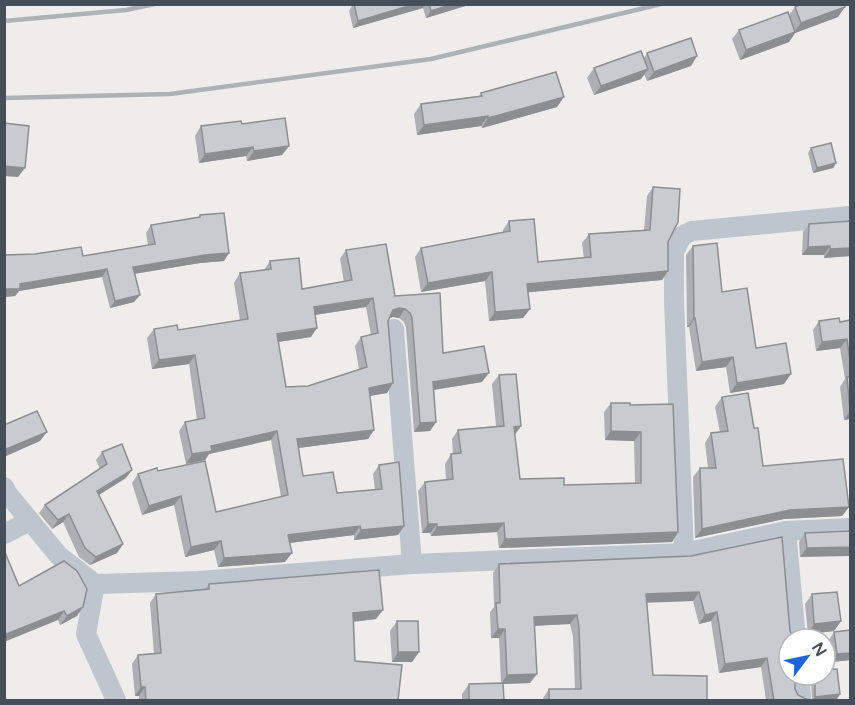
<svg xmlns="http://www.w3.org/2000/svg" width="855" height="705" viewBox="0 0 855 705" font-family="'Varela Round',sans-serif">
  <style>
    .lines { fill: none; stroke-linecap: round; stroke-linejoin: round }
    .street { stroke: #bdc6ce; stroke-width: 20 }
    .rail { stroke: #aeb1b7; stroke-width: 4.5 }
    .wall { fill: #adafb4; fill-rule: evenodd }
    .shaded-wall { fill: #8d8e92 }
    .building { fill: #c9cbd1; stroke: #8d8e92; stroke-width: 1.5; fill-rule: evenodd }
  </style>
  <rect width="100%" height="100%" fill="#efecec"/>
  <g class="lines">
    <g class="street">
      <path d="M394 329 412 564"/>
      <path d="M4 487 7 493 59 556 95 584 199 581 412 564 684 553 786 531 850 528"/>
      <path d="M786 531 796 639"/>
      <path d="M4 534 30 521"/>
      <path d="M684 553 674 300V252L682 236 692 231 850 216"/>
      <path d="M95 584 86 634 116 700"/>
      <path d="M799 675 801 697"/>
    </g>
    <g class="rail">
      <path d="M4 21 126 10 155 4"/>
      <path d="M4 98 170 94 431 59 661 4"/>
    </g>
  </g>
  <g class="wall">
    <path d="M353 4H472L426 18 423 8 353 28 349 11Z"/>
    <path d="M795 7 838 17 795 33 789 42 740 60 732 39 739 30 789 15Z"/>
    <path d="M647 53 691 66 647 81 644 74 641 79 594 95 587 78 594 68 644 58Z"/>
    <path d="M481 93 557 107 482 128 481 126 417 135 414 114 421 104 479 96Z"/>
    <path d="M242 124 289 146 282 155 247 161 246 156 199 163 195 136 201 126Z"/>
    <path d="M811 148 836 163 833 168 813 173 808 153Z"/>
    <path d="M653 187 668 242V271L662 280 528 292 530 309 523 318 489 321 485 281 421 292 415 257 421 248 503 232V230L509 221 538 262 584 258 582 243 589 234 644 230 647 196Z"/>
    <path d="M200 215 224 261 200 263 134 274 140 295 134 302 110 308 102 277 19 291 15 296 4 297V255L35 254 83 256 148 245 146 233 151 225 199 217Z"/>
    <path d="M850 221V256L824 258V255H802L803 232 809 224Z"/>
    <path d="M693 246 756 348 784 384 730 393 726 367 696 371 689 327H687L686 255Z"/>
    <path d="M346 250 395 296 440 293 443 353 482 382 434 390 436 422 430 431 414 432 406 328 404 322 399 318 393 317 390 318 388 321 387 393 370 396 374 430 368 439 298 448 303 476 337 493 375 490 373 474 379 465 404 526 398 535 354 540V535L289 543 285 562 218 567 214 550 185 557 174 505 142 515 132 483 138 474 158 471 216 512 281 497 271 440 209 454 205 460 186 464 179 431 185 422 197 420 189 364 152 369 147 338 154 329 178 330 240 320 234 283 240 273 264 270 270 261 302 289 344 282 340 259ZM366 307 371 335 361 337 355 346 359 369 308 386 286 387 278 342 311 337 315 315Z"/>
    <path d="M850 320V419L844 420 840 387 845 379 840 348 816 351 813 330 819 321 840 322Z"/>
    <path d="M499 375 521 426 514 435 520 479 564 485 635 483 634 441 605 440 604 412 611 403 630 405 673 404 678 532 672 542 499 548 497 532 431 536 430 533H422L418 491 425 482 446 480 445 464 451 454H453L452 439 458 430 496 426 492 384Z"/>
    <path d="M722 397 754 428 763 466 849 507 842 516 784 519 695 538 693 477 700 468H708L705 443 711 433 720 432 715 407Z"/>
    <path d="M102 452 126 478 99 495 123 544 117 553 90 565 79 557 63 522 52 529 39 513 45 505 100 469 96 460Z"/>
    <path d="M850 531 800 557 799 542 805 533Z"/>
    <path d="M691 556 789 639 795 689 798 695 808 700H766L761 667 719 673 711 621 699 624 693 601 647 602 653 675 707 700H543V698L549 689H575L573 637 570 624 535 626 530 683 503 684 504 700H462V694L469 684 501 683 499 638H491L490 612 494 607 493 573 499 564Z"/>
    <path d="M209 584 376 619 354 622 355 661 398 700H139V696H135L132 664 138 655 154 654 150 603 156 594 205 589Z"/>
    <path d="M19 586 77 616 60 625 58 620Z"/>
    <path d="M812 594 841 621 834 631 808 634 805 604Z"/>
    <path d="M397 621 419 652 412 662H392L390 631Z"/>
    <path d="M834 632 850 660 832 662 829 640Z"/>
    <path d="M812 675H825L840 694 837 699 812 700 811 676Z"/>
  </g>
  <g class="shaded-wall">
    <path d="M415 4H425L423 8 353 28 358 21Z"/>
    <path d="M453 4H472L426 18 431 11Z"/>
    <path d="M845 7 838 17 795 33 789 42 740 60 746 50 794 32 801 23Z"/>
    <path d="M697 56 691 66 647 81 654 72Z"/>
    <path d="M648 69 641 79 594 95 601 86Z"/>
    <path d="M564 97 557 107 482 128 488 118Z"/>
    <path d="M488 116 481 126 417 135 424 125Z"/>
    <path d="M289 146 282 155 247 161 254 151Z"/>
    <path d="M253 147 246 156 199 163 205 154Z"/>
    <path d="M836 163 833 168 813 173 817 168Z"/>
    <path d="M4 166 25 168 18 177 4 176Z"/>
    <path d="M830 246 824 255H802L808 247Z"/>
    <path d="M850 248V256L824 258 830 249Z"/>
    <path d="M229 253 224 261 200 263 127 275 133 267 205 255Z"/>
    <path d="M107 269 102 277 19 291 15 296 4 297V289L20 284Z"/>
    <path d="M668 271 662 280 521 293 527 284Z"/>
    <path d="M492 272 485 281 421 292 428 283Z"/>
    <path d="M140 295 134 302 110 308 115 301Z"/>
    <path d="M373 298 366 307 308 316 314 307Z"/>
    <path d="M399 308 405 309 399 318 393 317 387 319 393 310Z"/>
    <path d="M530 309 523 318 489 321 495 312Z"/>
    <path d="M694 318H695L689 327H687Z"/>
    <path d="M317 328 311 337 271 343 277 334Z"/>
    <path d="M847 339 840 348 816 351 822 342Z"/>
    <path d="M195 355 189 364 152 369 159 360Z"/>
    <path d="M733 357 726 367 696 371 702 362Z"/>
    <path d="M489 373 482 382 426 391 433 382Z"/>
    <path d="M791 374 784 384 730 393 737 383Z"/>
    <path d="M393 383 387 393 363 397 369 388Z"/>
    <path d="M850 411V419L844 420Z"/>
    <path d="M436 422 430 431 414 432 420 423Z"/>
    <path d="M521 426 514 436V427Z"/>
    <path d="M374 430 368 439 290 449 297 439Z"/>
    <path d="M277 431 271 440 209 454 205 460 186 464 192 454 211 446Z"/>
    <path d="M611 431 641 432 634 441 605 440Z"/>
    <path d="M47 432 40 441 4 457V450Z"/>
    <path d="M132 470 126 478 92 499 97 491Z"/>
    <path d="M181 496 174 505 142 515 149 506Z"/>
    <path d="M849 507 842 516 784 519 695 538 702 529 790 510Z"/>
    <path d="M69 514 63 522 52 529 58 520Z"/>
    <path d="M504 523 497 532 431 536 437 527Z"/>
    <path d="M428 524H437L430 533H422Z"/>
    <path d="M360 526 354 535 281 544 288 535Z"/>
    <path d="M404 526 398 535 354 540 361 530Z"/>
    <path d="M678 532 672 542 499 548 505 539Z"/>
    <path d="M221 541 214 550 185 557 191 547Z"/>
    <path d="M123 544 117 553 90 565 96 557Z"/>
    <path d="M850 547V556L800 557 807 548Z"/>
    <path d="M292 553 285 562 218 567 224 558Z"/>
    <path d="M699 592 693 601 640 603 646 594Z"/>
    <path d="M83 607 77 616 60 625 67 616Z"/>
    <path d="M383 610 376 619 347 622 353 613Z"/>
    <path d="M64 611 58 620 4 642V635Z"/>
    <path d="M717 612 711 621 699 624 705 615Z"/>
    <path d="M577 615 570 624 528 626 534 617Z"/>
    <path d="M841 621 834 631 808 634 814 624Z"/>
    <path d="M498 629H505L499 638H491Z"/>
    <path d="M398 652H419L412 662H392Z"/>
    <path d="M850 653V660L832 662 837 654Z"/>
    <path d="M767 658 761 667 719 673 725 664Z"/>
    <path d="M537 674 530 683 501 684 507 675Z"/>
    <path d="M141 687H145L139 696H135Z"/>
    <path d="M840 694 837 699 813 700 815 697Z"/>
  </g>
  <g class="building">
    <path d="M354 4H415L358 21Z"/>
    <path d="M429 4H453L431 11Z"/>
    <path d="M801 4H844L845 7 801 23 795 7Z"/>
    <path d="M788 12 795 32 746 50 739 30Z"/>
    <path d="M691 38 697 56 654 72 647 53Z"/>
    <path d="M641 51 648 69 601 86 594 68Z"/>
    <path d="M556 72 564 97 488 118V116L424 125 421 104 482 96 481 93Z"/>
    <path d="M285 118 289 146 254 151 253 147 205 154 201 126 241 121 242 124Z"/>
    <path d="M4 123 29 126 25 168 4 166Z"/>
    <path d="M831 143 836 163 817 168 811 148Z"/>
    <path d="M653 187 680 189 678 222 668 242V271L527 284 530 309 495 312 492 272 428 283 421 248 510 231 509 221 534 219 538 262 591 257 589 234 650 230Z"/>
    <path d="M224 213 229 253 205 255 133 267 140 295 115 301 107 269 20 284V289H4V255L35 254 81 247 83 256 155 244 151 225 200 217V215Z"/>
    <path d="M850 221V248L830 249V246L808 247 809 224Z"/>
    <path d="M717 243 722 292 747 288 756 348 786 343 791 374 737 383 733 357 702 362 695 318H694L693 246Z"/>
    <path d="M386 244 395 296 440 293 443 353 484 346 489 373 433 382 436 422 420 423 412 318 410 313 405 309 399 308 393 310 388 321 393 383 369 388 374 430 297 439 303 476 333 472 337 493 382 489 379 465 399 462 404 526 361 530 360 526 288 535 292 553 224 558 221 541 191 547 181 496 149 506 138 474 157 468 158 471 205 461 216 512 288 495 277 431 211 446 212 451 192 454 185 422 205 418 195 355 159 360 154 329 177 325 178 330 248 319 240 273 271 269 270 261 299 258 302 289 352 280 346 250ZM373 298 378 333 361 337 367 367 308 386 286 387 277 334 317 328 314 307Z"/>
    <path d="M839 318 840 322 850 320V362L847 339 822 342 819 321Z"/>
    <path d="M516 374 521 426 514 427 520 479 564 478V485L641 483V432L611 431V403H630V405L673 404 678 532 505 539 504 523 437 527V524H428L425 482 453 479 451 454 461 453 458 430 504 426 499 375Z"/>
    <path d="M847 377H850V411Z"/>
    <path d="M748 393 754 428H758L763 466 843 459 849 507 790 510 702 529 700 468H716L711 433 728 431 722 397Z"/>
    <path d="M37 411 47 432 4 450V425Z"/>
    <path d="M122 444 132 470 97 491 123 544 96 557 85 548 69 514 58 520 45 505 107 464 102 452Z"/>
    <path d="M850 531V547L807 548 805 533Z"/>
    <path d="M782 537 790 631 793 637 796 639H789V675H795V689L798 695 808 700H774L767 658 725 664 717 612 705 615 699 592 646 594 653 675 707 676V700H549V689H581L579 628 577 615 534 617 537 674 507 675 505 629H498L496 603H500L499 564 691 556Z"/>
    <path d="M4 550 19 586 64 561 77 571 87 589 83 607 67 616 64 611 4 635Z"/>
    <path d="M379 570 383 610 353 613 355 661 402 665 398 700H146L145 687H141L138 655 161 653 156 594 209 589V584Z"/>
    <path d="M837 592 841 621 814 624 812 594Z"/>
    <path d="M397 621H418L419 652H398Z"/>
    <path d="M850 630V653L837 654 834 632Z"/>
    <path d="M837 669 840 694 815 697V675H825V670Z"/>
    <path d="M503 683 504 700H469V684Z"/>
  </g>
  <rect width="855" height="705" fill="none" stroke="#454e59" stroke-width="12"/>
  <g transform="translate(807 657) rotate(58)"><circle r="28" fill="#ffffff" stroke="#b5b8bd" stroke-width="1.5"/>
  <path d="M0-4.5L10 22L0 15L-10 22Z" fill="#1e65d7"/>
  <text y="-9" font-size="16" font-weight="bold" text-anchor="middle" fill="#454e59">N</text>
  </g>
</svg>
